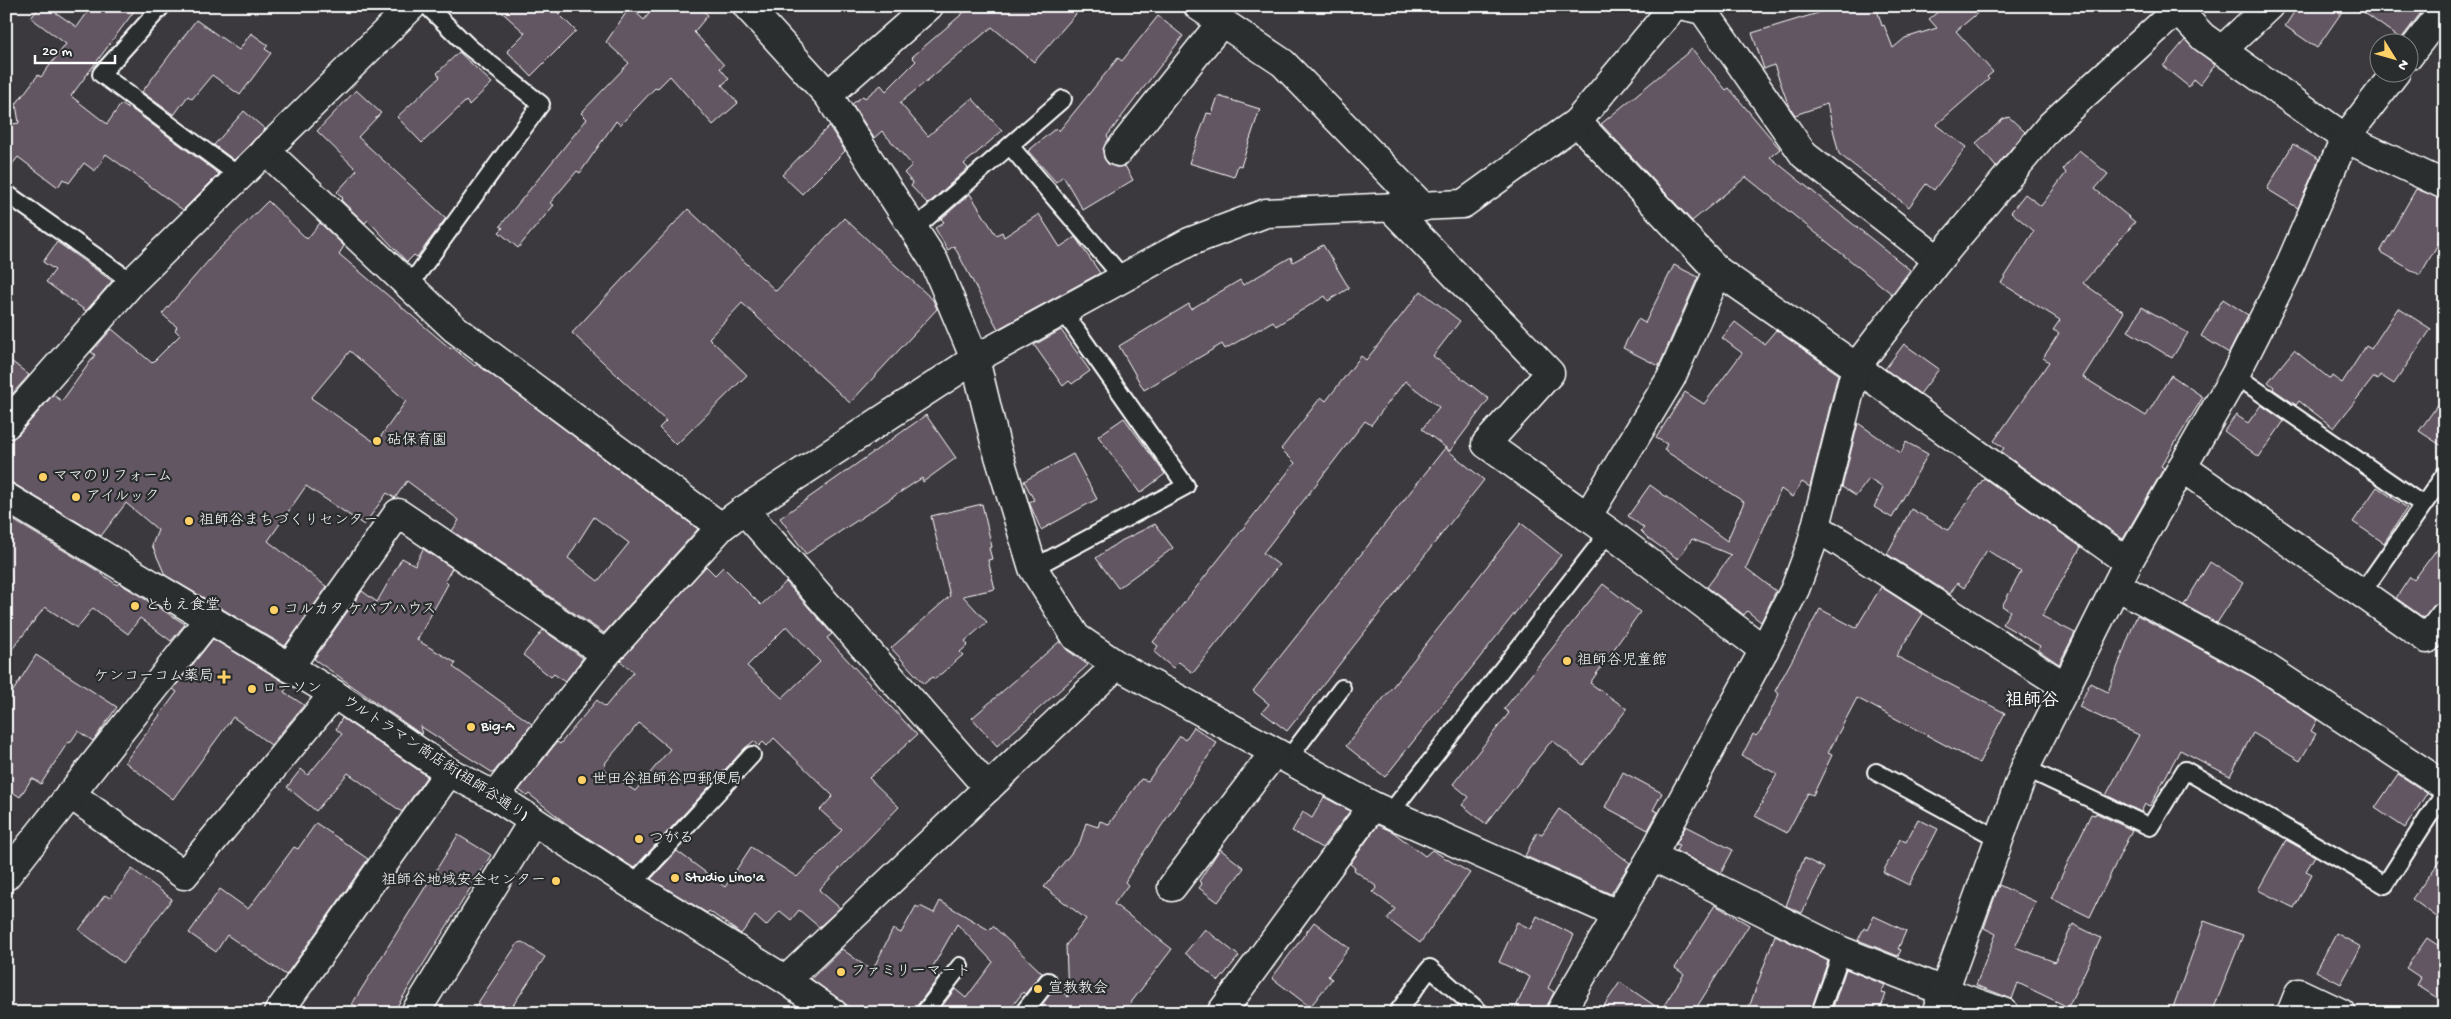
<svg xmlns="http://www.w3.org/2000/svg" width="2451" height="1019" viewBox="0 0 2451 1019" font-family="'Gochi Hand','Klee One',sans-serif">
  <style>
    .building { fill: #645663; stroke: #fff; fill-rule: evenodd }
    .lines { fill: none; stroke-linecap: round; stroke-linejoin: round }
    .lane-casing { stroke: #fff; stroke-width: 20 }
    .street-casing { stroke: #fff; stroke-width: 31 }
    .secondary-casing { stroke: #fff; stroke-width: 31 }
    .lane { stroke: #2a2d2e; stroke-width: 16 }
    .street { stroke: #2a2d2e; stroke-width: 28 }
    .secondary { stroke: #2a2d2e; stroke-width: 28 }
    .poi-dot { fill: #ffd166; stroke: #2a2d2e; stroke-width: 2 }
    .labels { text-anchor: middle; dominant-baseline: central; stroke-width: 4.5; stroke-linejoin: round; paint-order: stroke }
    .poi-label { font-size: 15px; fill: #fff; stroke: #2a2d2e; text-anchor: start }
    .street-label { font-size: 15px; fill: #fff; stroke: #2a2d2e }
    .quarter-label { font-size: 18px; font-weight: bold; fill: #fff; stroke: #2a2d2e }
  </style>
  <rect width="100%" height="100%" fill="#3b393e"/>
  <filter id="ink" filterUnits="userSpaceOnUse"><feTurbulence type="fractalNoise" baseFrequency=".02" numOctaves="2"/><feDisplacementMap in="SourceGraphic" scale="10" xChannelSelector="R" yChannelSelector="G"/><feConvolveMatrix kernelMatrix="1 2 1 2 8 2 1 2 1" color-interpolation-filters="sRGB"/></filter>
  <g filter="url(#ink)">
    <g class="building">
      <path d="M40 6H46L77 27 92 6H138L71 96 107 124 121 104 129 109 130 108 219 174 183 210 106 154 95 171 84 163 69 183 63 179 58 187 18 157 6 172V125L19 123 16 104 38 75 41 77 66 44 31 18Z"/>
      <path d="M495 6H551L576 31 531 76 507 51 525 33Z"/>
      <path d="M655 6H697L708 15 694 32 724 65 720 68 729 79 722 85 738 103 713 125 670 76 657 89 655 88 620 125 616 121 580 173 577 171 550 203 554 205 518 248 499 232 503 228 500 226 587 119 581 113 629 63 606 42 630 7 644 20Z"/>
      <path d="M968 6H1083L1034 62 992 27 900 103 928 136 972 98 1002 131 964 164 968 168 928 204 911 186 913 183 904 173 912 165 882 131 874 138 852 104 863 96 865 98 881 85 886 91 916 61 912 57 969 8Z"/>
      <path d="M1841 6H1876L1882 26 1884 25 1893 48 1905 38 1937 28 1929 19 1945 6H1986L1956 31 1993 72 1987 77 1989 79 1936 125 1966 147 1934 190 1926 184 1909 207 1839 154 1827 104 1795 115 1788 104 1774 65 1764 69 1752 33Z"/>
      <path d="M2298 6H2346L2317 48 2285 26Z"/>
      <path d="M2355 6H2426L2401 39Z"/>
      <path d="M1158 16 1183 36 1107 136 1109 139 1103 150 1104 158 1108 164 1116 167 1125 166 1133 180 1083 210 1063 176 1056 182 1028 151 1056 128 1059 131 1118 58 1122 61Z"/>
      <path d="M196 20 239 50 251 33 268 45 265 49 271 53 240 95 212 75 192 99 188 96 174 115 142 92Z"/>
      <path d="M2185 40 2215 65 2200 85 2194 80 2189 87 2163 66Z"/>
      <path d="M1692 49 1726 90 1729 88 1780 149 1770 157 1910 270 1892 294 1746 177 1692 221 1601 124Z"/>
      <path d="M459 52 492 83 469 105 466 101 422 143 397 117 440 77 437 73Z"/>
      <path d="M356 90 381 113 358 137 446 218 417 257 414 255 407 262 368 220 365 223 341 200 343 198 337 192 357 170 317 131Z"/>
      <path d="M1218 96 1260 109 1241 166 1238 165 1234 177 1189 163 1207 113 1212 114Z"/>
      <path d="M244 111 265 129 234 160 214 145Z"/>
      <path d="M2009 117 2025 132 1996 167 1976 143 2003 119Z"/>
      <path d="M829 126 845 151 802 194 782 175Z"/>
      <path d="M2293 144 2319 159 2298 208 2267 189Z"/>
      <path d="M2079 150 2108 174 2095 189 2135 222 2083 283 2124 312 2083 377 2146 416 2171 375 2203 397 2161 466 2164 468 2123 539 2001 452 2004 448 1994 441 2049 362 2043 358 2059 333 2053 330 2060 320 2001 283 2034 231 2011 212 2025 194 2041 206 2066 173 2063 169Z"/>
      <path d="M2416 189 2445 200V232L2420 275 2380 252Z"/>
      <path d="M970 194 996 235 1002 232 1004 237 1039 214 1060 247 1075 237 1100 273 998 329 954 246 948 250 935 228 944 222 941 219Z"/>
      <path d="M268 201 307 239 320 223 344 246 339 254 451 349 452 347 475 366 477 364 698 529 604 633 452 531 459 520 407 481 395 498 387 493 364 525 306 486 268 541 327 587 285 646 165 575 152 545 158 530 126 503 101 536 6 479V440L18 435 53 395 62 401 95 355 91 352 112 329 152 363 180 335 175 330 177 327 162 314 216 252ZM350 351 406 401 376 443 311 398ZM594 517 629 543 598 581 568 558Z"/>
      <path d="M688 209 776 291 844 218 933 300 937 309 850 403 742 303 709 338 747 375 676 445 659 428 666 421 572 333Z"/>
      <path d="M57 242 112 281 86 311 46 282 55 270 43 262Z"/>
      <path d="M1323 245 1349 288 1328 301 1325 296 1276 326 1273 321 1225 349 1222 344 1144 390 1119 346 1189 304 1191 309 1240 280 1243 285 1291 257 1293 262Z"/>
      <path d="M1674 265 1698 277 1659 366 1623 348 1638 319 1645 323Z"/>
      <path d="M1421 291 1460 321 1433 356 1489 399 1450 451 1422 429 1439 407 1405 381 1371 425 1365 421 1263 553 1279 565 1193 673 1179 662 1173 668 1154 652 1158 646 1153 642 1295 463 1281 449 1321 397 1326 401 1361 356 1366 360Z"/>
      <path d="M2223 299 2248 315 2229 353 2201 336Z"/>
      <path d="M2142 307 2188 333 2172 358 2128 331Z"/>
      <path d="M2398 308 2431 329 2394 384 2380 375 2378 379 2374 377 2334 428 2299 401 2296 405 2273 389 2274 387 2268 382 2294 350 2330 379 2332 376 2342 383 2366 346 2371 349Z"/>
      <path d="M1735 322 1764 344 1776 330 1838 374 1810 487 1802 482 1792 497 1781 489 1746 568 1776 591 1761 622 1747 611 1744 615 1707 587 1731 555 1692 539 1678 559 1648 538 1641 531 1644 528 1628 516 1650 485 1727 541 1744 502 1664 450 1667 444 1656 438 1685 392 1704 404 1742 353 1722 338Z"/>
      <path d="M1061 330 1090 371 1072 384 1069 381 1063 386 1034 345Z"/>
      <path d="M1904 344 1939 369 1920 394 1885 369Z"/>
      <path d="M6 357 29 375 6 401Z"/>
      <path d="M2445 395V448L2419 431Z"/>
      <path d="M2261 405 2284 421 2259 457 2224 431 2236 415 2248 423Z"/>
      <path d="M926 415 956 458 923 482 922 478 806 554 780 518Z"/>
      <path d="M1124 418 1165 474 1140 493 1098 436Z"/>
      <path d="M1858 423 1901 453 1906 442 1928 454 1892 518 1874 507 1883 488 1869 479 1856 496 1842 487Z"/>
      <path d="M1445 448 1484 480 1287 731 1262 712 1269 704 1253 691Z"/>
      <path d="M1073 454 1097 499 1041 530 1029 502 1034 500 1024 481Z"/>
      <path d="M1984 478 2081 547 2042 616 2075 633 2059 664 2038 650 2040 646 2002 624 2010 611 2002 606 2021 572 1987 550 1964 588 1957 583 1950 594 1887 554 1911 509 1948 530Z"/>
      <path d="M2377 487 2407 508 2384 543 2353 522Z"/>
      <path d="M982 504 992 547 989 548 992 559 988 560 995 589 963 596 987 622 965 641 968 645 960 652 963 655 935 679 932 677 924 684 891 648 950 596 931 516Z"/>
      <path d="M13 520 98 571 117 585 119 583 185 624 171 641 140 618 128 634 93 608 77 628 45 607 6 657V529Z"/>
      <path d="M1521 523 1561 555 1385 777 1346 746Z"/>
      <path d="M1155 524 1173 548 1118 588 1096 558 1117 543Z"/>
      <path d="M2445 538V601L2433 606 2424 618 2396 598 2410 577 2414 580Z"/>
      <path d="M423 549 452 568 445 581 448 584 417 640 456 663 453 667 532 724 493 773 420 726 422 735 314 659 362 591 377 602 402 558 415 565Z"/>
      <path d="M2210 562 2243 583 2217 623 2184 605Z"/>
      <path d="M706 566 715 575 723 567 761 605 786 582 832 634 827 638 917 735 869 778 899 807 819 890 840 908 819 927 799 910 791 920 780 911 766 926 755 916 741 934 709 911 707 913 651 879 677 851 725 887 751 847 797 877 842 830 820 810 833 796 774 738 767 746 763 742 759 746 754 741 745 748 634 868 568 825 529 794 527 796 519 790 557 742 560 744 597 700 605 707 634 672 620 661ZM787 626 820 662 782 698 747 666ZM639 723 670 749 635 791 604 769 606 762Z"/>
      <path d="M1603 584 1640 612 1590 683 1627 709 1583 765 1552 740 1486 824 1462 805 1469 797 1453 784 1509 713 1504 709Z"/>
      <path d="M1881 587 1923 614 1896 656 2005 713 1979 763 1857 698 1828 753 1832 755 1813 795 1808 793 1787 833 1755 816 1777 774 1742 756 1753 734 1756 736 1761 730 1779 694 1775 691 1820 609 1856 628Z"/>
      <path d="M2137 615 2254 678 2317 720 2311 731 2316 734 2300 761 2253 733 2230 776 2180 750 2150 806 2145 804 2141 812 2106 795 2139 735 2079 707 2090 683 2108 692Z"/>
      <path d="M543 630 583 658 565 682 554 674 551 677 523 655Z"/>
      <path d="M213 639 289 685 284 692 304 705 271 745 233 717 173 799 125 762 177 692 173 689Z"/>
      <path d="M1060 641 1067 650 1088 665 997 746 972 718Z"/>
      <path d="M36 655 117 707 93 741 78 731 70 743 68 742 41 784 32 778 20 797 6 788V702Z"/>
      <path d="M342 718 427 776 402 812 348 773 316 811 287 787 301 769 308 775 342 734 336 729Z"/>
      <path d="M1194 727 1217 743 1132 870 1125 882 1128 885 1114 904 1172 949 1123 1013H1050L1041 1006 1056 986 1068 997 1066 945 1086 919 1044 887 1080 842 1086 823 1098 827 1100 821 1109 824 1141 779 1148 781 1180 736 1185 740Z"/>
      <path d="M1623 772 1662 793 1653 810 1658 812 1648 830 1605 807Z"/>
      <path d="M2398 774 2427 793 2405 828 2375 808Z"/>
      <path d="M1324 797 1350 811 1322 848 1292 831 1303 812 1312 818Z"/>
      <path d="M1559 809 1630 863 1611 894 1525 856 1537 832 1542 834Z"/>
      <path d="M2096 813 2132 830 2090 917 2051 898 2091 814 2095 815Z"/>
      <path d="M1918 819 1938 829 1909 885 1883 872 1900 839 1906 842Z"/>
      <path d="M316 823 368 859 286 975 227 935 216 952 189 933 220 889 248 909 294 847 298 849Z"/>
      <path d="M1378 825 1393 832 1425 856 1432 850 1470 873 1420 943 1387 919 1395 909 1373 892 1377 887 1354 870 1355 868 1350 864Z"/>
      <path d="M1686 826 1733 850 1721 873 1676 851 1679 845 1676 844Z"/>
      <path d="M458 835 491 855 393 1013H366L352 1004Z"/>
      <path d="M2286 840 2315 856 2306 871 2312 874 2294 908 2258 890Z"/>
      <path d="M1220 849 1244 868 1218 902 1199 888 1202 884 1199 881Z"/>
      <path d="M2445 854V923L2412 899Z"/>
      <path d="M1804 858 1824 868 1802 913 1786 906Z"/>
      <path d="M132 869 172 899 123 963 79 930 105 895 110 898Z"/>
      <path d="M1999 885 2036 902 2015 947 2055 962 2073 924 2101 938 2068 1007 2018 983 2012 999 1976 985 1996 934 1984 928Z"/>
      <path d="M940 901 989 930 993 926 1042 973 1025 994 1023 992 1007 1013H937L955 989 966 998 993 962 957 924 931 970 939 977 916 1007 914 1013H858L811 979 842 949 872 971 893 929 901 933 916 906 919 908 920 906 934 913Z"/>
      <path d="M1715 905 1749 925 1693 1013H1599L1620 982 1661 1010 1684 974 1675 968Z"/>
      <path d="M1537 916 1574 935 1548 988 1554 992 1544 1013H1513L1530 977 1499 962 1517 922 1531 929Z"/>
      <path d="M1874 916 1906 931 1898 949 1901 950 1898 956 1858 940 1864 928 1867 930Z"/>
      <path d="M2204 921 2243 935 2212 1013H2171Z"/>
      <path d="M1314 922 1349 948 1328 976 1332 979 1310 1007 1272 978Z"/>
      <path d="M1205 929 1239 956 1219 981 1185 953Z"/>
      <path d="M2336 933 2361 947 2341 984 2316 971Z"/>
      <path d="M1775 935 1828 961 1810 1013H1747Z"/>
      <path d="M2427 938 2445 950V1003L2417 985 2421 978 2406 968Z"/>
      <path d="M522 942 545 957 508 1013H471L518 943Z"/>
      <path d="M1846 969 1885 985 1881 993 1886 994 1879 1013H1831Z"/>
    </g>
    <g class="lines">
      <g class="lane-casing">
        <g id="lane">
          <path d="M162 6 101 74 239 176"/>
          <path d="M1010 146 1123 278"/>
          <path d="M6 193 132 282"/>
          <path d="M914 229 1063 99"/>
          <path d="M409 286 541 104 469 47 427 6"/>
          <path d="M2235 375 2423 505"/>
          <path d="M1033 568 1186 486 1063 311"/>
          <path d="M2361 594 2445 474"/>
          <path d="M1288 759 1342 688"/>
          <path d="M2025 768 2150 827 2185 770 2385 885 2445 791"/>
          <path d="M1876 772 1999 839"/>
          <path d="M1390 813 1609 532"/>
          <path d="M632 885 752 755"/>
          <path d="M924 1013 960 966"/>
          <path d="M1023 1013 1048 981"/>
          <path d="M1397 1013 1430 968 1481 1013"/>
          <path d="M1820 1013 1842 951"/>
        </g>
      </g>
      <g class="street-casing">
        <g id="street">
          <path d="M747 6 828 95 934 261 975 359 996 446 1033 568 1076 637 1117 665 786 980"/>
          <path d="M1198 6 1283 63 1423 207"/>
          <path d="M1685 6 1703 10 1804 155 1938 260"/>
          <path d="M2174 6 2203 37 2345 138 2445 185"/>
          <path d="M2222 50 2269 6"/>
          <path d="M2408 56 2445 8"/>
          <path d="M828 95 929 6"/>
          <path d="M1577 122 1718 271 1856 367 2128 562"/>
          <path d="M265 150 454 328 721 527"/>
          <path d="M1118 152 1221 23"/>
          <path d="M1391 208 1550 373 1486 444 1609 532 1764 650"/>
          <path d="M6 425 132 282 412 6"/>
          <path d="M2182 467 2427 639 2445 616"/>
          <path d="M6 497 334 694 449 772 495 796 632 885 786 980 833 1013"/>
          <path d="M744 510 988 788"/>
          <path d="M1587 517 1671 378 1718 271"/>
          <path d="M1816 527 2066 687"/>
          <path d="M2117 586 2262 665 2445 786"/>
          <path d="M1115 664 1373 806 1617 914"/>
          <path d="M289 667 398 513 606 654"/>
          <path d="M70 794 184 875 334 694"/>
          <path d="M495 796 606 654 721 527 744 510 975 359 1189 242 1266 213 1463 204 1577 122 1674 6"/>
          <path d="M1652 856 1842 951 1943 991 2005 1013"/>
          <path d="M6 876 209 619"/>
          <path d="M1172 887 1274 753"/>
          <path d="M278 1013 449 772"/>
          <path d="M1221 1013 1373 806"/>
          <path d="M1560 1013 1652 856 1764 650 1795 589 1811 546 1856 367 1938 260 2051 125 2177 10"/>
          <path d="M1936 1013 2025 768 2128 562 2235 375 2285 276 2345 138 2396 72"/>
          <path d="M2291 1013 2299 993 2341 1013"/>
        </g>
      </g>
      <g class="secondary-casing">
        <path id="secondary" d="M415 1013 533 821"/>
      </g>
      <use href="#lane" class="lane"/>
      <use href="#street" class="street"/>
      <use href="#secondary" class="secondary"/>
    </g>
  </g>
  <g class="poi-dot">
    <circle cx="377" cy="441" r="5"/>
    <circle cx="43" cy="477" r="5"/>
    <circle cx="76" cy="497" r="5"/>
    <circle cx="189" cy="521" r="5"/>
    <circle cx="135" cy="606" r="5"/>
    <circle cx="274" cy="610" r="5"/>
    <circle cx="1567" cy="661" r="5"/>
    <path d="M221.5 669.5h5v5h5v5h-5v5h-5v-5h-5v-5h5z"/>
    <circle cx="252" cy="689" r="5"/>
    <circle cx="471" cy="727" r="5"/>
    <circle cx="582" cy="780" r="5"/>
    <circle cx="639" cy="839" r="5"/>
    <circle cx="675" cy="878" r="5"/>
    <circle cx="556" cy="881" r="5"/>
    <circle cx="841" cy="972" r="5"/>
    <circle cx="1038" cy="989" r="5"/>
  </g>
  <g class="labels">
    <g class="poi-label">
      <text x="387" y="441">砧保育園</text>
      <text x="53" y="477">ママのリフォーム</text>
      <text x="86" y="497">アイルック</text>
      <text x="199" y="521">祖師谷まちづくりセンター</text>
      <text x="145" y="606">ともえ食堂</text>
      <text x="284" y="610">コルカタ ケバブハウス</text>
      <text x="1577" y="661">祖師谷児童館</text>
      <text x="214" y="677" text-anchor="end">ケンコーコム薬局</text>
      <text x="262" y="689">ローソン</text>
      <text x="481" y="727">Big-A</text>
      <text x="592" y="780">世田谷祖師谷四郵便局</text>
      <text x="649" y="839">つがる</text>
      <text x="685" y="878">Studio Lino'a</text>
      <text x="546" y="881" text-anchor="end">祖師谷地域安全センター</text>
      <text x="851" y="972">ファミリーマート</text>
      <text x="1048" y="989">宣教教会</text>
    </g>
    <g class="street-label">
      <text transform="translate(435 759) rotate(33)">ウルトラマン商店街(祖師谷通り)</text>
    </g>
    <g class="quarter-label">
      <text x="2032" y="701">祖師谷</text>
    </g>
  </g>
  <rect width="2451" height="1019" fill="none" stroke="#2a2d2e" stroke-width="25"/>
  <rect x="12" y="12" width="2426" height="994" fill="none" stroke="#fff" stroke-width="2" filter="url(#ink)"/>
  <g transform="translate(2394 58) rotate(127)"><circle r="24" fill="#2a2d2e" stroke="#7f8182"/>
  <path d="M0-4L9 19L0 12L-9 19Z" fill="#ffd166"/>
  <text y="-8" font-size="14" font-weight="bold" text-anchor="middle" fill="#ffffff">N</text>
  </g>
  <path d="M35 55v8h80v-8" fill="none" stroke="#ffffff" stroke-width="2.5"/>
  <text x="42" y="55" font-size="15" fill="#ffffff" stroke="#2a2d2e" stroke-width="4" paint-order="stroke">20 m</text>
</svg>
